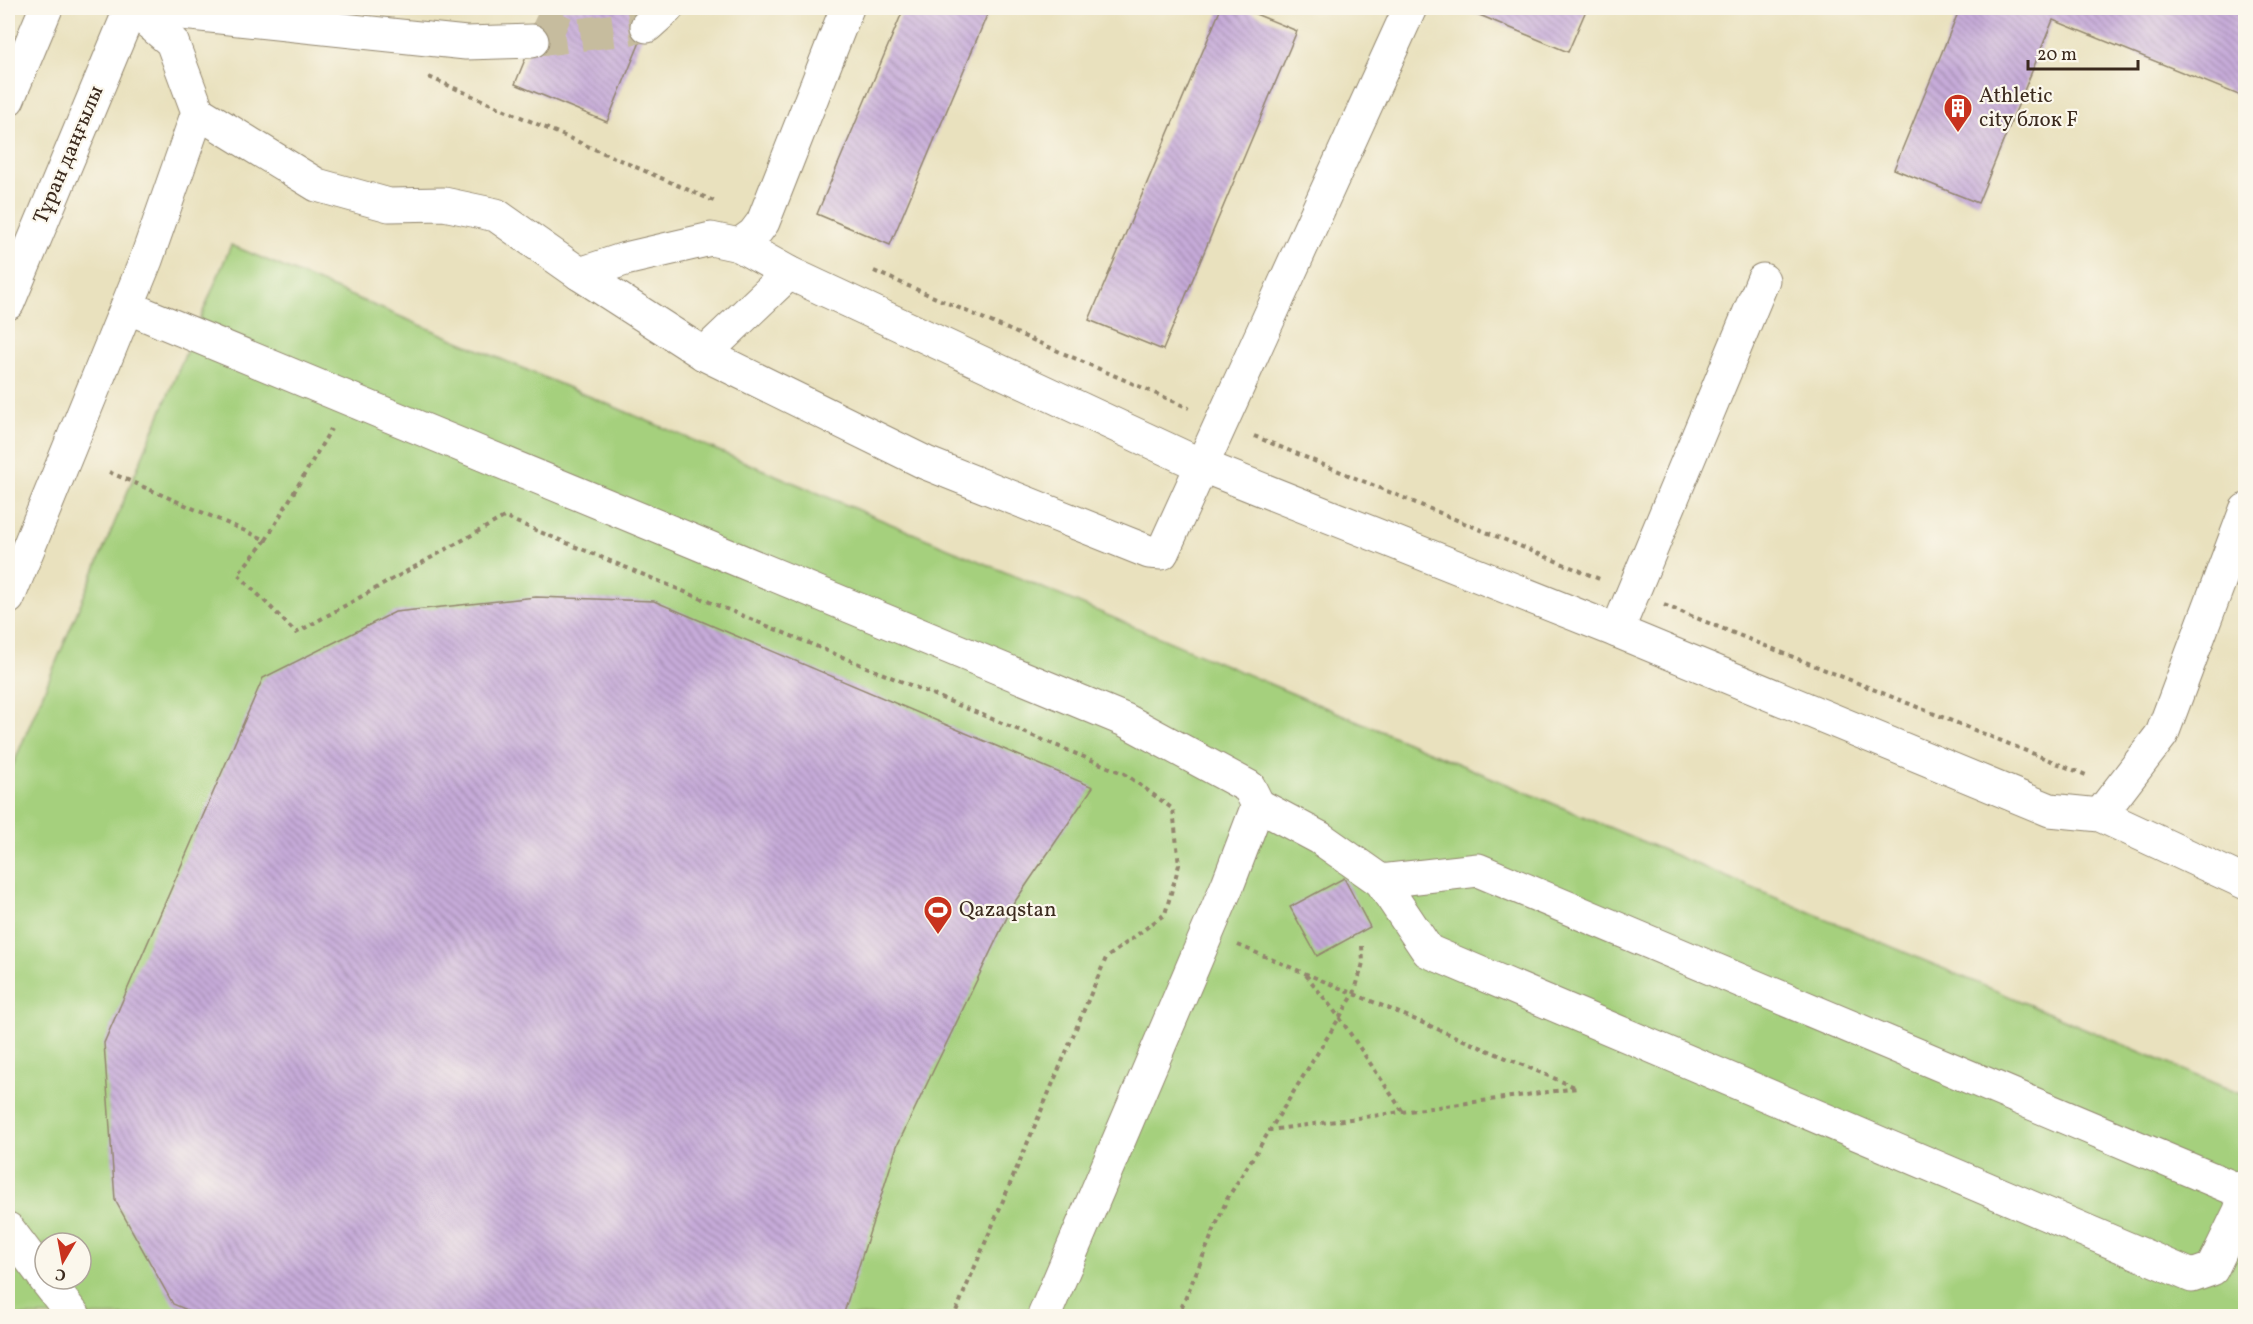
<svg xmlns="http://www.w3.org/2000/svg" width="2253" height="1324" viewBox="0 0 2253 1324" font-family="Vollkorn,serif">
  <style>
    .grass { fill: #a5d07d; stroke: #707d4e; stroke-width: 1.5; fill-rule: evenodd }
    .building { fill: url(#building-back-hatch) }
    .lines { fill: none; stroke-linecap: round; stroke-linejoin: round }
    .minor-tunnel { stroke: #c6bc9e; stroke-width: 33; stroke-dasharray: 33 16; stroke-linecap: butt }
    .minor-casing { stroke: #92866e; stroke-width: 35 }
    .major-casing { stroke: #92866e; stroke-width: 35 }
    .path { stroke: #92866e; stroke-width: 4; stroke-dasharray: 4.5 4.5; stroke-linecap: butt }
    .minor { stroke: #fff; stroke-width: 33 }
    .major { stroke: #fff; stroke-width: 33 }
    .labels { text-anchor: middle; dominant-baseline: central; stroke-width: 4.5; stroke-linejoin: round; paint-order: stroke }
    .poi-label { font-size: 21px; fill: #3b2a1e; stroke: #fbf7ec; text-anchor: start }
    .street-label { font-size: 21px; fill: #3b2a1e; stroke: #fbf7ec }
  </style>
  <defs>
    <pattern id="building-back-hatch" width="6" height="6" patternUnits="userSpaceOnUse" patternTransform="scale(1.5)"><rect width="6" height="6" fill="#c6abd9"/><path d="M-1 5l2 2M0 0l6 6M5-1l2 2" fill="none" stroke="#a28baf"/></pattern>
  </defs>
  <rect width="100%" height="100%" fill="#fbf7ec"/>
  <filter id="ink" filterUnits="userSpaceOnUse"><feTurbulence type="fractalNoise" baseFrequency=".0167" numOctaves="2"/><feDisplacementMap in="SourceGraphic" scale="12" xChannelSelector="R" yChannelSelector="G"/><feConvolveMatrix kernelMatrix="1 2 1 2 8 2 1 2 1" color-interpolation-filters="sRGB"/></filter>
  <filter id="wash" filterUnits="userSpaceOnUse"><feTurbulence type="fractalNoise" baseFrequency=".008" numOctaves="4" result="noise"/><feDisplacementMap in="SourceGraphic" scale="24" xChannelSelector="R" yChannelSelector="G"/><feGaussianBlur stdDeviation="1.35" result="paint"/><feColorMatrix in="noise" values="0 0 0 0 0 0 0 0 0 0 0 0 0 0 0 0 0 1.4 0 .05"/><feComposite in="paint" operator="in"/></filter>
  <g filter="url(#wash)">
    <rect width="100%" height="100%" fill="#e9e1be"/>
    <path class="grass" d="M231 245 2245 1096V1316H8V777ZM45 1243H81V1279H45Z"/>
    <g id="blocks">
      <g class="building">
        <path d="M546 8H654L607 122 515 84Z"/>
        <path d="M904 8H990L890 245 817 214Z"/>
        <path d="M1221 8H1241L1297 31 1163 350 1089 320Z"/>
        <path d="M1471 8H1587L1568 52 1470 11Z"/>
        <path d="M1960 8H2246V98L2053 20 1978 203 1894 169Z"/>
        <path d="M536 597 654 601 1093 787 1014 903 897 1146 843 1316H201L173 1304 115 1200 104 1043 263 678 395 612Z"/>
        <path d="M1344 878 1370 927 1317 956 1290 907Z"/>
      </g>
    </g>
  </g>
  <g filter="url(#ink)">
    <use href="#blocks" fill-opacity="0" stroke="#92866e" stroke-width="1.5"/>
    <g class="lines">
      <g class="minor-tunnel">
        <path d="M532 41 647 26"/>
        <path d="M543 41 558 8"/>
      </g>
      <g class="minor-casing">
        <g id="minor">
          <path d="M135 8 466 43 532 41"/>
          <path d="M647 26 667 8"/>
          <path d="M198 112 317 185 389 205 444 204 496 215 580 274 625 259 711 239 739 245 754 234 763 222 847 8"/>
          <path d="M739 245 789 273 1203 466 1617 631 2050 810 2100 815 2246 883"/>
          <path d="M580 274 704 354 926 463 1149 552 1162 553 1410 8"/>
          <path d="M127 307 1125 720 1249 787 1258 805 1228 884 1044 1316"/>
          <path d="M704 354 789 273"/>
          <path d="M8 598 146 260 198 112 172 42 132 8"/>
          <path d="M1617 631 1763 280"/>
          <path d="M1258 805 1320 838 1381 881 1428 951 2192 1276 2212 1269 2240 1211 2245 1193 1478 870 1381 881"/>
          <path d="M2100 815 2162 734 2246 510"/>
          <path d="M8 1229 45 1278"/>
          <path d="M45 1279 74 1316"/>
        </g>
      </g>
      <g class="major-casing">
        <g id="major">
          <path d="M8 99 46 8"/>
          <path d="M8 303 131 8"/>
        </g>
      </g>
      <g class="path">
        <path d="M429 77 716 202"/>
        <path d="M874 271 1189 408"/>
        <path d="M1254 436 1602 580"/>
        <path d="M109 472 266 540 331 429"/>
        <path d="M266 540 238 574 296 633 504 517 1125 774 1173 809 1179 865 1165 914 1106 958 954 1316"/>
        <path d="M1664 605 2086 775"/>
        <path d="M1238 945 1577 1088"/>
        <path d="M1362 946 1363 963 1354 994 1270 1130 1577 1088"/>
        <path d="M1306 975 1339 1017 1403 1112"/>
        <path d="M1178 1316 1227 1199 1270 1130"/>
      </g>
      <use href="#minor" class="minor"/>
      <use href="#major" class="major"/>
    </g>
  </g>
  <defs>
    <g id="building-pin" transform="scale(1.5)"><path d="M0 17L-7.5 6A9.5 9.5 0 1 1 7.5 6Z" fill="#c8321e" stroke="#fbf7ec"/><path d="M-4-6H4V6H1V3H-1V6H-4ZM-2.5-4.3h1.7v1.8h-1.7ZM.8-4.3h1.7v1.8H.8ZM-2.5-1h1.7V.8h-1.7ZM.8-1h1.7V.8H.8Z" fill="#fff"/></g>
    <g id="stadium-pin" transform="scale(1.5)"><path d="M0 17L-7.5 6A9.5 9.5 0 1 1 7.5 6Z" fill="#c8321e" stroke="#fbf7ec"/><path d="M0-5a6.5 5 0 1 0 0 10a6.5 5 0 1 0 0-10ZM-3.5-1.8h7v3.6h-7Z" fill="#fff"/></g>
  </defs>
  <g fill-rule="evenodd">
    <use href="#building-pin" x="1958" y="108"/>
    <use href="#stadium-pin" x="938" y="910"/>
  </g>
  <g class="labels">
    <g class="poi-label">
      <text x="1979" y="96">Athletic<tspan x="1979" dy="24">city блок F</tspan></text>
      <text x="959" y="910">Qazaqstan</text>
    </g>
    <g class="street-label">
      <text transform="translate(69 155) rotate(-67)">Тұран даңғылы</text>
    </g>
  </g>
  <rect width="2253" height="1324" fill="none" stroke="#fbf7ec" stroke-width="30"/>
  <g transform="translate(63 1261) rotate(190)"><circle r="28" fill="#fbf7ec" stroke="#aea59a" stroke-width="1.5"/>
  <path d="M0-4.5L10 22L0 15L-10 22Z" fill="#c8321e"/>
  <text y="-9" font-size="16" font-weight="bold" text-anchor="middle" fill="#3b2a1e">С</text>
  </g>
  <path d="M2028 60v9h110v-9" fill="none" stroke="#3b2a1e" stroke-width="3"/>
  <text x="2037" y="60" font-size="18" fill="#3b2a1e" stroke="#fbf7ec" stroke-width="4.5" paint-order="stroke">20 m</text>
</svg>
